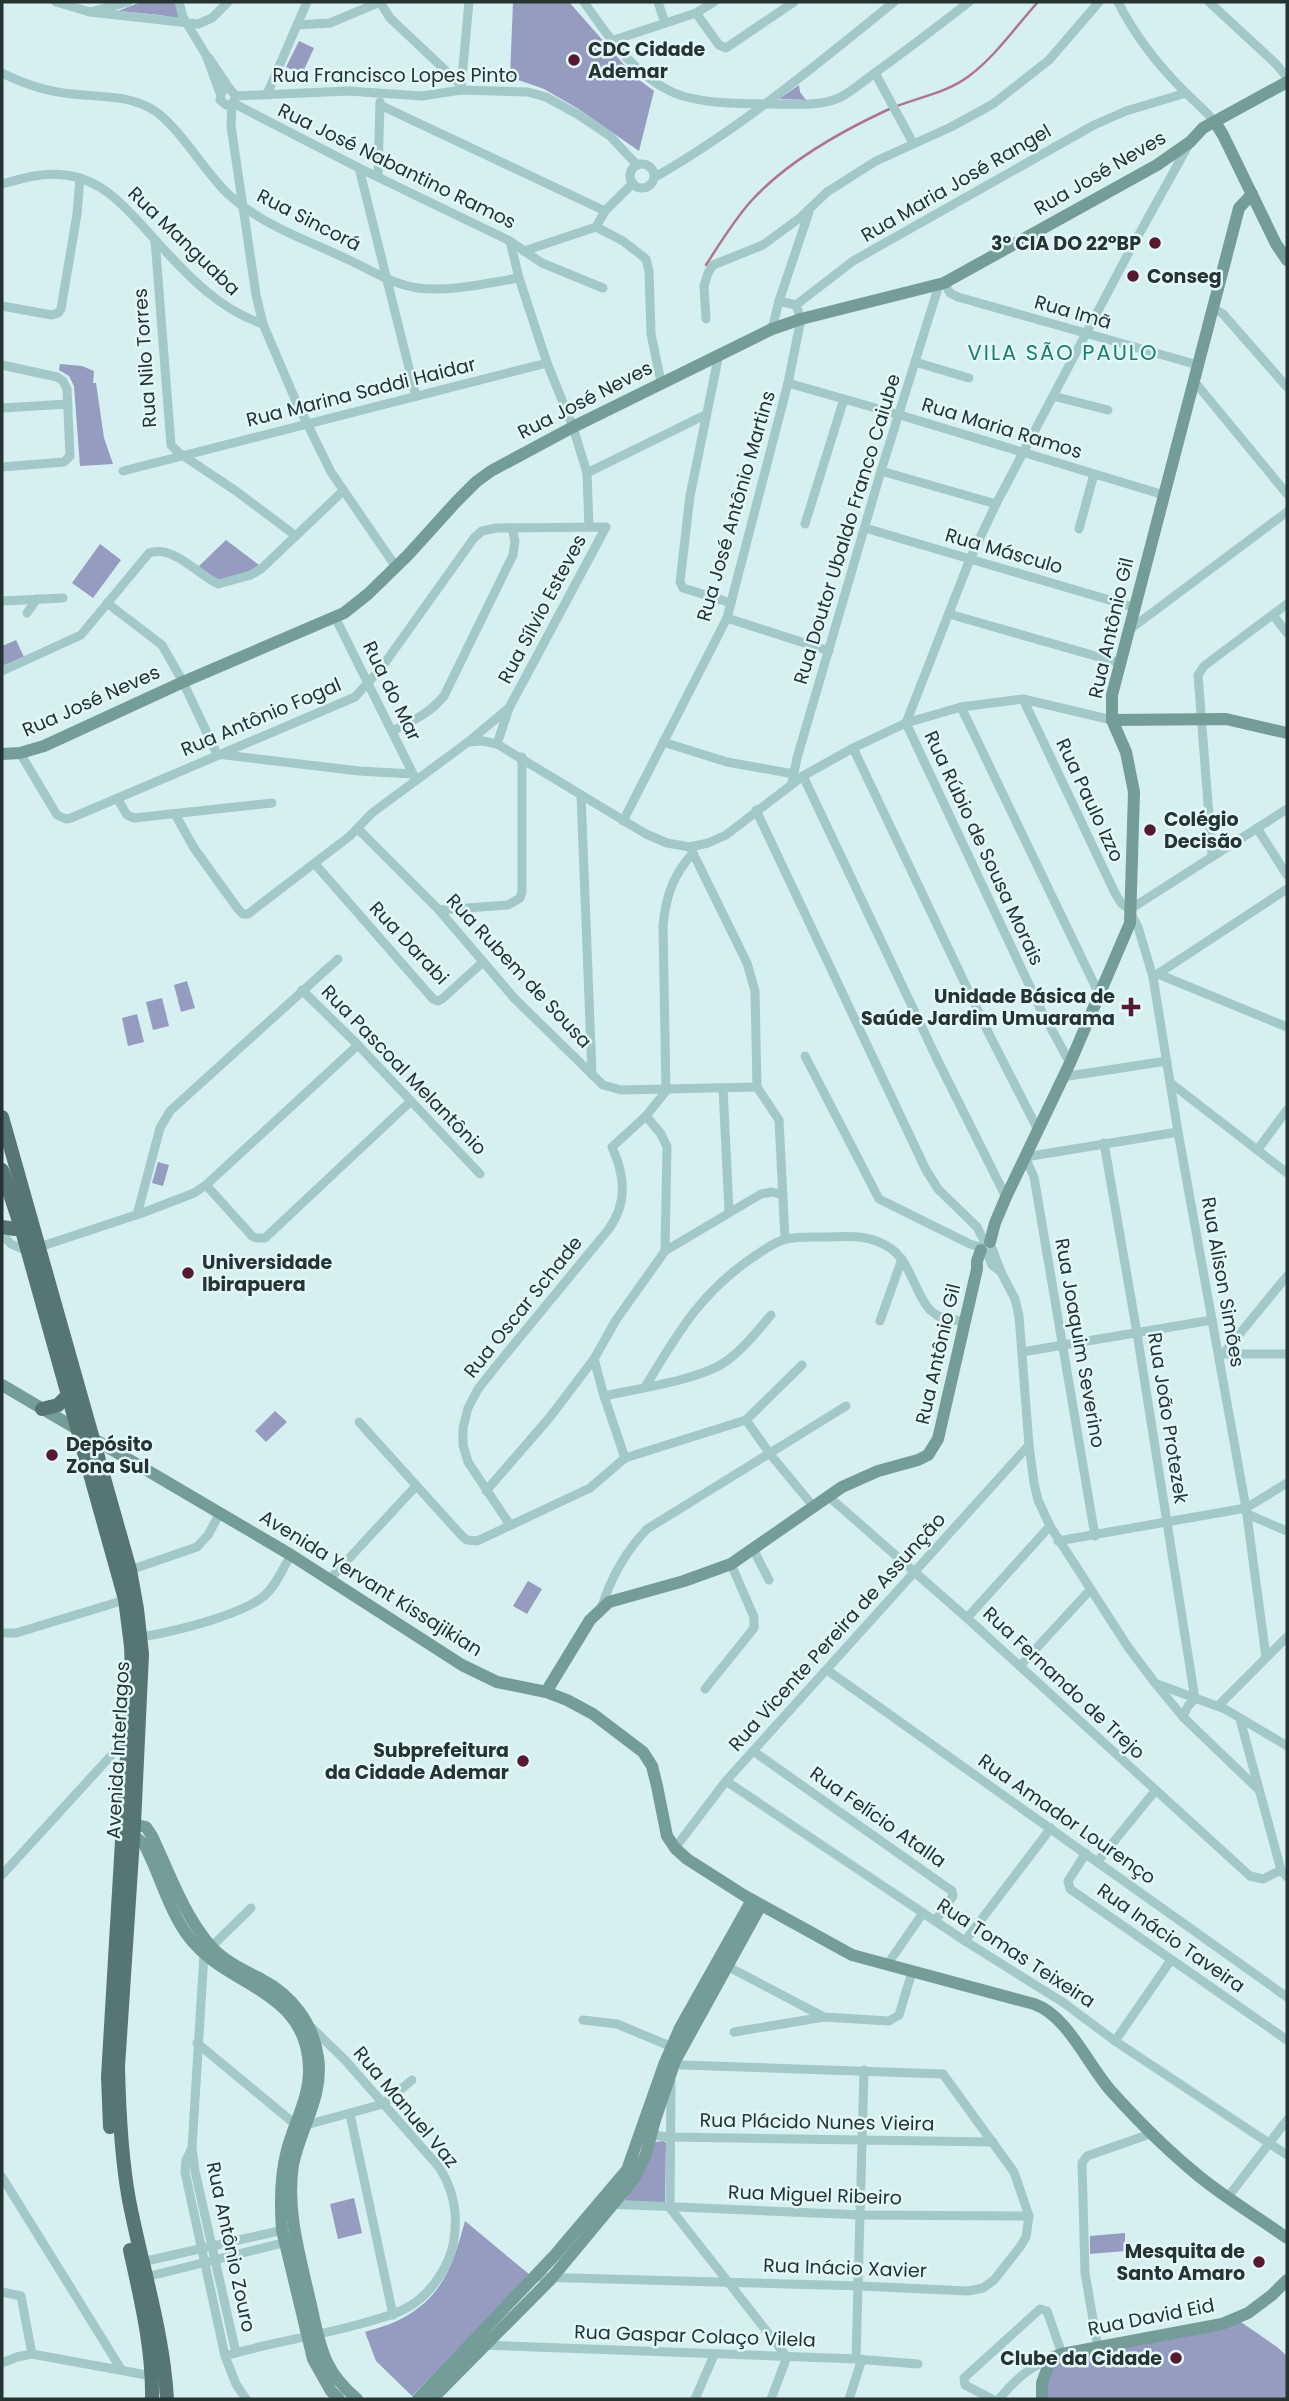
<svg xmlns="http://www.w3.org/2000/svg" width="1289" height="2401" viewBox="0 0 1289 2401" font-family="Poppins,sans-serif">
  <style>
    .green { fill: #969bc0 }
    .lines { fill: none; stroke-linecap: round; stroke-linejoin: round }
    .stream { stroke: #ae758c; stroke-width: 2.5 }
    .street { stroke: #a2c8c9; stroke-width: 9 }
    .secondary { stroke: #749c99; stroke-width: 12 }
    .primary { stroke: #557672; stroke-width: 14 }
    .poi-dot { fill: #551a30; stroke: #e2f7f9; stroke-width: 2.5 }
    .labels { text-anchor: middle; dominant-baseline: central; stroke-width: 5; stroke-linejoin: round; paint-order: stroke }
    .poi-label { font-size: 19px; font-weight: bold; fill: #253331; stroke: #e2f7f9; text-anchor: start }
    .street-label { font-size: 19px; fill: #253331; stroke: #e2f7f9 }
    .neighbourhood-label { font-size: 21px; letter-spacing: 2px; fill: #1c7d69; stroke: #e2f7f9 }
  </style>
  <rect width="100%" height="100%" fill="#d6eff1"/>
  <g class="green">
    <path d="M141 2H178L183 20 160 15 118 11Z"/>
    <path d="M513 2H569L634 76 654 91 639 151 577 108 544 89 510 77Z"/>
    <path d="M299 41 314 48 302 74 286 67Z"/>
    <path d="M799 85 800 92 806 100 779 99Z"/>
    <path d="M60 364 82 366 94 371 93 383H96L104 438 113 464 80 466 74 386 69 376 59 370Z"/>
    <path d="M226 540 259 565C249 572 231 581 219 580 211 578 204 572 198 567Z"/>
    <path d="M100 544 121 560 93 598 72 583Z"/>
    <path d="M16 640 24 657 2 666V646Z"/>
    <path d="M187 981 195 1008 181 1012 174 985Z"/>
    <path d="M162 998 169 1026 153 1030 146 1002Z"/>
    <path d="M137 1014 144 1042 128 1046 122 1018Z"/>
    <path d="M158 1162 169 1165 163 1186 152 1183Z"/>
    <path d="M275 1411 287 1422 266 1442 255 1431Z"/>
    <path d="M528 1581 542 1589 527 1614 513 1606Z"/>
    <path d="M664 2141 666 2143 665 2202H624L654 2142Z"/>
    <path d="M354 2198 362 2233 338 2239 330 2204Z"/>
    <path d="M465 2221 530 2275 412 2396 376 2361 365 2332C377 2328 390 2325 401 2319 444 2296 453 2264 465 2221Z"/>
    <path d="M1125 2233V2251L1090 2254V2236Z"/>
    <path d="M1241 2322 1277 2347 1287 2356V2399H1043L1054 2361Z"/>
  </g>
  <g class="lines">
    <path class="stream" d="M706 265C720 243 734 220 752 200 788 161 838 133 885 111 912 98 944 95 969 76 996 56 1016 26 1038 2"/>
    <g class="street">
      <path d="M56 2 90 12 128 2"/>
      <path d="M179 2 183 17 206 55 220 93"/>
      <path d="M380 2 390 18 461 85"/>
      <path d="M584 2C608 36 633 74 672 92 698 104 744 104 773 104 794 104 821 107 841 97 853 90 864 81 876 72 907 50 938 26 969 2"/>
      <path d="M658 2 665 23"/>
      <path d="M1118 2C1135 36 1157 64 1184 91 1194 101 1205 110 1215 122"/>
      <path d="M1209 2 1275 63 1287 77"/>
      <path d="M90 12 198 24 212 18 228 2"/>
      <path d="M696 13 719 45 726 48 794 2"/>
      <path d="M297 25 330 23 380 2"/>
      <path d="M611 41 696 13 714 2"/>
      <path d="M209 58 229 88"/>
      <path d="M2 73C24 84 48 92 73 94 99 97 126 95 150 108 174 120 203 169 225 191 258 224 307 240 349 260 371 270 394 285 418 288 451 292 487 283 519 278"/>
      <path d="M875 73 913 143"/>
      <path d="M461 88 469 2"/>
      <path d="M267 94 307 2"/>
      <path d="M236 96 348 91 422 96 461 90 528 92 546 97 577 114 610 136 637 165"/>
      <path d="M233 103 359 168 510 241 524 251 596 227 605 211 633 183"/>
      <path d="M232 104 226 105 220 100 222 90 229 88 236 96 232 104 231 126 256 295 263 324 295 399 331 472 396 567"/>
      <path d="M380 105 605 211"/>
      <circle cx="642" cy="176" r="12"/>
      <path d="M359 168 416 396"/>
      <path d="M378 177 380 102"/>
      <path d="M655 177C741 128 817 64 894 2"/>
      <path d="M2 184C23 178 43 172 65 175 106 179 132 215 158 243 188 276 220 310 263 324"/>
      <path d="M596 227 623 241 646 259 649 271 651 334 661 382"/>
      <path d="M155 240 171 445 179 453 236 491 296 536"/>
      <path d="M510 241 519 278 547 363 573 427 587 473 589 527"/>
      <path d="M524 251 542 263 603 288"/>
      <path d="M944 283 950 293 958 297 1198 365"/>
      <path d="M779 301 809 212"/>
      <path d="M2 306 52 315 58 313 61 309 77 214 80 178"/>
      <path d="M1213 308 1223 314 1287 387"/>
      <path d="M706 319 704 286 708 273 713 265 763 245 801 217 827 192 876 161 951 127 993 104 1049 60 1099 2"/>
      <path d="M772 329 779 301 796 305 853 261 1094 125 1126 111 1186 93"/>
      <path d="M719 354 690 496 680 582 683 588 731 603"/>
      <path d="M915 362 969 378"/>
      <path d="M2 365 57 377 63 381 67 389 70 456 64 462 2 467"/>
      <path d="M1194 381 1287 494"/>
      <path d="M788 383 900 415 1164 495"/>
      <path d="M1053 396 1108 410"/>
      <path d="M2 408 68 404"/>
      <path d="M123 471 547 363"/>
      <path d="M881 471 996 504"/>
      <path d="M587 473 705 415"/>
      <path d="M805 524 844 399"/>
      <path d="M865 528 1133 607"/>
      <path d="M1079 529 1094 474"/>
      <path d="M2 601 63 598"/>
      <path d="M107 603 162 645 183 682 217 754 359 771 413 774"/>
      <path d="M27 613 37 599"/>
      <path d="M949 614 1120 663"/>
      <path d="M1273 615 1287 633"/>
      <path d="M335 617 414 776"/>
      <path d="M727 618 829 651"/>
      <path d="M1129 630 1287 512"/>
      <path d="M2 671 81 635 149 553C173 544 198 575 218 584L251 575 261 569 343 491"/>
      <path d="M1023 699 1115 893C1120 902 1122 907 1132 908L1287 809"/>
      <path d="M961 707 1099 994"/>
      <path d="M392 731C412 721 429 714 444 696L513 555 515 541 512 528"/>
      <path d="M468 742 483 741 497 744 646 834 667 843 690 847 708 843 726 835 803 776 853 748 906 723 961 707 1023 699 1112 720"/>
      <path d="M663 742 727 762 794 774"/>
      <path d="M853 748 989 1034 1037 1128"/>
      <path d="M20 753 57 815 66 819 71 818 355 697 382 667 474 538 482 531 496 528 606 527 509 708 497 744"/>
      <path d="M803 776 937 1059 1006 1197"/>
      <path d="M792 783 797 758 881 471 939 285"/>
      <path d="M581 795 592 1075"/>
      <path d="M117 798 127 815 134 818 272 803"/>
      <path d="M756 810 926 1170 938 1189 977 1227 984 1241"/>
      <path d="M175 814 194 848 238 909 243 914H248L350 836 372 813 468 742 509 708"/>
      <path d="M623 821 727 618 788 383 801 319 796 305"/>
      <path d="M1257 828 1287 875"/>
      <path d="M358 829 439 910 514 998 603 1085 621 1090 757 1087 755 991 747 963 690 847"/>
      <path d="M1212 855 1198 675 1204 666 1287 604"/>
      <path d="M315 864 433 999 438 1001 442 999 483 962"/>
      <path d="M439 910 508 905 520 898 522 892V757"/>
      <path d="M1132 916 1138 927 1153 977 1178 1132 1246 1508 1266 1657"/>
      <path d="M1158 974 1287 1027"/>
      <path d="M1153 977 1287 889"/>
      <path d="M302 990 358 1045 480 1174"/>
      <path d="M805 1056 879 1199 970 1244 980 1247"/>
      <path d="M1070 1063 1041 1010 906 723 970 559 996 504 1128 254 1189 144"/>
      <path d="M1062 1077 1167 1061"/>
      <path d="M1172 1084 1287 1173"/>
      <path d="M757 1087 779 1120 785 1239"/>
      <path d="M723 1088 729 1211"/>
      <path d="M646 1116 661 1134 667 1147 665 1251"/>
      <path d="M1104 1143 1137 1333 1195 1699"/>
      <path d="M1258 1149 1287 1110"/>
      <path d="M206 1185 252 1236 256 1238H265L411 1101"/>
      <path d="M137 1215 160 1128 170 1111 338 959"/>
      <path d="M2 1234 11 1244 27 1251 145 1212 194 1193 206 1185 358 1045"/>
      <path d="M992 1248 1001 1272 1015 1299 1019 1316 1029 1445 1034 1483 1038 1500 1050 1526 1128 1647 1155 1683 1183 1717 1259 1790"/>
      <path d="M987 1253 992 1265 1001 1272"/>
      <path d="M880 1321 902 1259"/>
      <path d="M1022 1352 1212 1320"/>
      <path d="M1219 1354H1287"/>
      <path d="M1223 1354 1287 1276"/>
      <path d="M645 1387C677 1335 698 1296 749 1260 760 1253 773 1242 786 1239 799 1236 815 1237 829 1237 851 1236 871 1235 890 1248 911 1262 914 1292 930 1310L938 1316 964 1322"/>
      <path d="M604 1396C636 1389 699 1380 725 1362 743 1350 757 1331 771 1315"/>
      <path d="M746 1420 770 1454 813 1506"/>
      <path d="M359 1422 462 1536 467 1540 477 1541 590 1488 625 1458 746 1420 802 1365"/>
      <path d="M625 1458 604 1396 594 1359 616 1320 665 1251 761 1194 772 1192 783 1195"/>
      <path d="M486 1491 550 1417 594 1359"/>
      <path d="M828 1496 967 1618 1250 1876 1263 1879 1281 1870"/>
      <path d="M1247 1514 1287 1531"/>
      <path d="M510 1525 468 1462 463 1445V1428L468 1408 478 1389 497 1365 608 1230C628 1203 625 1176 612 1147L646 1116 666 1091 663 925C666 896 673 875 693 853"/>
      <path d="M1095 1536 1034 1177 1025 1157 1178 1132"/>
      <path d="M1058 1541 1246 1508 1287 1483"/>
      <path d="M753 1549 769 1580"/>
      <path d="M130 1570 197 1547 208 1535 220 1513"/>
      <path d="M329 1580 416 1486"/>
      <path d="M602 1606C611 1578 626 1551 647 1529L846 1406"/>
      <path d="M967 1618 1050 1526"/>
      <path d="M2 1633H16L128 1599"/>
      <path d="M141 1637C172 1632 240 1616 264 1596 276 1586 283 1568 291 1555"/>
      <path d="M1020 1666 1090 1590"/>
      <path d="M827 1670 1287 1997"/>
      <path d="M1157 1684 1225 1709 1287 1746"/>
      <path d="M705 1689 754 1628V1617L731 1564"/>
      <path d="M1218 1706 1287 1637"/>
      <path d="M1183 1717 1188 1706 1195 1699"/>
      <path d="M1240 1719 1281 1870 1287 1877"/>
      <path d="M753 1751 952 1891 953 1896 935 1921"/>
      <path d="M726 1781 965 1941 1064 2003 1115 2041 1287 2155"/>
      <path d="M675 1848 726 1781 1029 1445"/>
      <path d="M1086 1853 1068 1881 1070 1889 1287 2040"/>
      <path d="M1098 1861 1155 1791"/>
      <path d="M2 1875 128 1737"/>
      <path d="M965 1941 1051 1828"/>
      <path d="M723 1964 824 2017 889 2021 899 2015 912 1972"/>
      <path d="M887 1965 923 1913"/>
      <path d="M583 2020 617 2024 677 2049"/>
      <path d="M734 2032 824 2017"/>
      <path d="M1115 2041 1171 1960"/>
      <path d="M197 2043 296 2125H306L383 2104 412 2080"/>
      <path d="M671 2081 670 2208 787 2357 771 2399"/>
      <path d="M350 2114 393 2315"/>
      <path d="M646 2132 651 2135 670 2137 993 2142"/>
      <path d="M192 2148 186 2160 185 2172 225 2356 236 2384 246 2399"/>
      <path d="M2 2177 121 2369"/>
      <path d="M1228 2197 1287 2120"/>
      <path d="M608 2204 862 2215 1029 2216"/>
      <path d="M142 2262 288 2229"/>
      <path d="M146 2277 291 2241"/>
      <path d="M534 2277 860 2286 968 2291 983 2288 994 2280 1020 2247 1026 2237 1029 2216 1014 2172 943 2074 682 2065 672 2059"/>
      <path d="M2 2292 21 2296 32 2354"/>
      <path d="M482 2345 856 2359 918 2364"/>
      <path d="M1098 2348 1085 2273 1082 2163 1087 2156 1153 2133"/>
      <path d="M236 2353 195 2171 192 2148 204 1954 251 1908"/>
      <path d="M225 2356C267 2343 313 2337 356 2325 377 2319 398 2315 416 2302 435 2288 451 2262 454 2239 458 2214 453 2189 439 2167L345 2060 312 2028"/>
      <path d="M856 2359 864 2070"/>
      <path d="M2 2363 17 2357 32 2354 152 2376"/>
      <path d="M695 2399 714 2355"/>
      <path d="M849 2399 862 2359"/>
      <path d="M992 2399 965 2385 964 2378 1040 2309 1047 2311 1062 2354"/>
      <path d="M999 2399C1015 2380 1028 2368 1051 2358"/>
    </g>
    <g class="secondary">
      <path d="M1215 122 1223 135 1276 244 1287 260"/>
      <path d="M1112 720 1226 719 1287 733"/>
      <path d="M2 754 20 753 44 746 183 682 344 613 368 594 408 555 456 502 476 482 491 471 573 427 772 329 801 319 944 283 1157 165 1190 142 1203 128 1287 82"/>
      <path d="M990 1242 995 1223 1006 1197 1070 1063 1130 923 1134 792 1126 752 1112 720V695L1239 208 1252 194"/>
      <path d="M2 1385 291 1555 462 1665 497 1682 546 1692 567 1700 593 1714 643 1752 652 1766 657 1786 667 1836 675 1848 687 1859 745 1896 852 1955 1034 2004C1067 2015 1088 2065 1111 2091 1138 2121 1168 2151 1200 2177 1227 2199 1258 2217 1287 2238"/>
      <path d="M546 1692 590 1620 609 1602 684 1581 731 1564 842 1487 878 1471 918 1460 928 1455 938 1439 977 1269V1261L981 1250"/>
      <path d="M127 1823 146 1827 152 1836C169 1872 183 1913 209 1944 222 1960 243 1970 261 1979 292 1995 313 2023 318 2057 324 2097 300 2128 293 2165 286 2211 300 2256 310 2301 315 2321 318 2343 327 2362 334 2377 345 2389 357 2399"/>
      <path d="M126 1836H134L144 1844C160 1874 168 1909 188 1936 226 1988 307 1988 309 2068 310 2097 294 2123 287 2150 280 2176 280 2203 282 2230L313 2359 331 2391 339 2399"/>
      <path d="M418 2399 555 2255 627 2170 664 2065 680 2028 752 1900"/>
      <path d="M432 2399 551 2279 634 2179 646 2154 655 2120 675 2061 761 1905"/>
      <path d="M1042 2399V2383L1051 2358 1062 2354 1222 2324 1248 2313 1272 2295 1287 2280"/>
    </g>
    <g class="primary">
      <path d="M2 1117 130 1570 137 1609 142 1654 134 1824 118 2067C119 2112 121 2156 129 2200 142 2267 163 2331 167 2399"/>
      <path d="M2 1170 21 1227 125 1599 131 1646 132 1672 108 2077 110 2127"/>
      <path d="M2 1227 15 1229 27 1223"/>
      <path d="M42 1409 58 1405 68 1395"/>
      <path d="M130 2250C141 2300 153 2349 152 2399"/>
    </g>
  </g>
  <g class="poi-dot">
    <circle cx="574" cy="60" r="7"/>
    <circle cx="1155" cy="243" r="7"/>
    <circle cx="1133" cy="276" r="7"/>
    <circle cx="1150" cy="830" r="7"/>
    <path d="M1127.5 996.5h7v7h7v7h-7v7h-7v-7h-7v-7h7z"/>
    <circle cx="188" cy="1273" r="7"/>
    <circle cx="52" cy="1455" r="7"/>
    <circle cx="523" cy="1761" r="7"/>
    <circle cx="1259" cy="2262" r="7"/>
    <circle cx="1176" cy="2358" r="7"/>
  </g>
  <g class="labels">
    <g class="poi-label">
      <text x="588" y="49">CDC Cidade<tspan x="588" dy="22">Ademar</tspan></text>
      <text x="1141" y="243" text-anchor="end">3° CIA DO 22°BP</text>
      <text x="1147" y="276">Conseg</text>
      <text x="1164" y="819">Colégio<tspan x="1164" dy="22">Decisão</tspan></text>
      <text x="1115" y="996" text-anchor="end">Unidade Básica de<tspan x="1115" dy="22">Saúde Jardim Umuarama</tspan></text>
      <text x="202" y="1262">Universidade<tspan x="202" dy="22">Ibirapuera</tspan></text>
      <text x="66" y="1444">Depósito<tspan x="66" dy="22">Zona Sul</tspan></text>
      <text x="509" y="1750" text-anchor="end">Subprefeitura<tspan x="509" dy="22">da Cidade Ademar</tspan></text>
      <text x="1245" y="2251" text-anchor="end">Mesquita de<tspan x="1245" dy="22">Santo Amaro</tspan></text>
      <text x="1162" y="2358" text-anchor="end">Clube da Cidade</text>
    </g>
    <g class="street-label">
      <text x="395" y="75">Rua Francisco Lopes Pinto</text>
      <text transform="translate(397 166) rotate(26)">Rua José Nabantino Ramos</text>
      <text transform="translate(1100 173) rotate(-30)">Rua José Neves</text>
      <text transform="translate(956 183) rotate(-30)">Rua Maria José Rangel</text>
      <text transform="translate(309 220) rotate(27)">Rua Sincorá</text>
      <text transform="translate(184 241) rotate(44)">Rua Manguaba</text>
      <text transform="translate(1073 312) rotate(16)">Rua Imã</text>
      <text transform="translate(145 358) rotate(-94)">Rua Nilo Torres</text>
      <text transform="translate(361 392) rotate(-14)">Rua Marina Saddi Haidar</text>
      <text transform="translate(585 400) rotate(-27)">Rua José Neves</text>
      <text transform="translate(1002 428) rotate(17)">Rua Maria Ramos</text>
      <text transform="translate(736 506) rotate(-74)">Rua José Antônio Martins</text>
      <text transform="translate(847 529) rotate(-73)">Rua Doutor Ubaldo Franco Caiube</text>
      <text transform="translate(1004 551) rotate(16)">Rua Másculo</text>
      <text transform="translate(542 609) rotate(-62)">Rua Sílvio Esteves</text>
      <text transform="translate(1111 628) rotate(-77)">Rua Antônio Gil</text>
      <text transform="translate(392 691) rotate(64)">Rua do Mar</text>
      <text transform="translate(91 701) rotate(-24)">Rua José Neves</text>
      <text transform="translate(261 717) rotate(-23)">Rua Antônio Fogal</text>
      <text transform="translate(1090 800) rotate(65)">Rua Paulo Izzo</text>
      <text transform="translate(984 848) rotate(65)">Rua Rúbio de Sousa Morais</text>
      <text transform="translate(409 943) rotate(47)">Rua Darabi</text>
      <text transform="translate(519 971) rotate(47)">Rua Rubem de Sousa</text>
      <text transform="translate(404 1070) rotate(46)">Rua Pascoal Melantônio</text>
      <text transform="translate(1223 1282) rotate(80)">Rua Alison Simões</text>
      <text transform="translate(523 1307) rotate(-51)">Rua Oscar Schade</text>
      <text transform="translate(1080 1343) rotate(80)">Rua Joaquim Severino</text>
      <text transform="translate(938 1354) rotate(-77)">Rua Antônio Gil</text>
      <text transform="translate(1168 1418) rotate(81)">Rua João Protezek</text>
      <text transform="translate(371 1583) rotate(32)">Avenida Yervant Kissajikian</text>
      <text transform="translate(837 1632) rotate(-48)">Rua Vicente Pereira de Assunção</text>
      <text transform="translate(1064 1683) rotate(43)">Rua Fernando de Trejo</text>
      <text transform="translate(118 1750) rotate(-87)">Avenida Interlagos</text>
      <text transform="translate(878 1817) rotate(35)">Rua Felício Atalla</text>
      <text transform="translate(1067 1819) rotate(35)">Rua Amador Lourenço</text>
      <text transform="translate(1171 1938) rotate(35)">Rua Inácio Taveira</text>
      <text transform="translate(1016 1953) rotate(33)">Rua Tomas Teixeira</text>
      <text transform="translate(406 2107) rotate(50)">Rua Manuel Vaz</text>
      <text transform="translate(817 2122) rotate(1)">Rua Plácido Nunes Vieira</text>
      <text transform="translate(815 2195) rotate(2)">Rua Miguel Ribeiro</text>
      <text transform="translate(231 2247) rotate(78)">Rua Antônio Zouro</text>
      <text transform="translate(845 2268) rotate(2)">Rua Inácio Xavier</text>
      <text transform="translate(1151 2317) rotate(-11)">Rua David Eid</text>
      <text transform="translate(695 2336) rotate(2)">Rua Gaspar Colaço Vilela</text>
    </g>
    <g class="neighbourhood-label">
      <text x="1063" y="352">VILA SÃO PAULO</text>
    </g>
  </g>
  <rect width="1289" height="2401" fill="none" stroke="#253331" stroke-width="7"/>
</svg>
